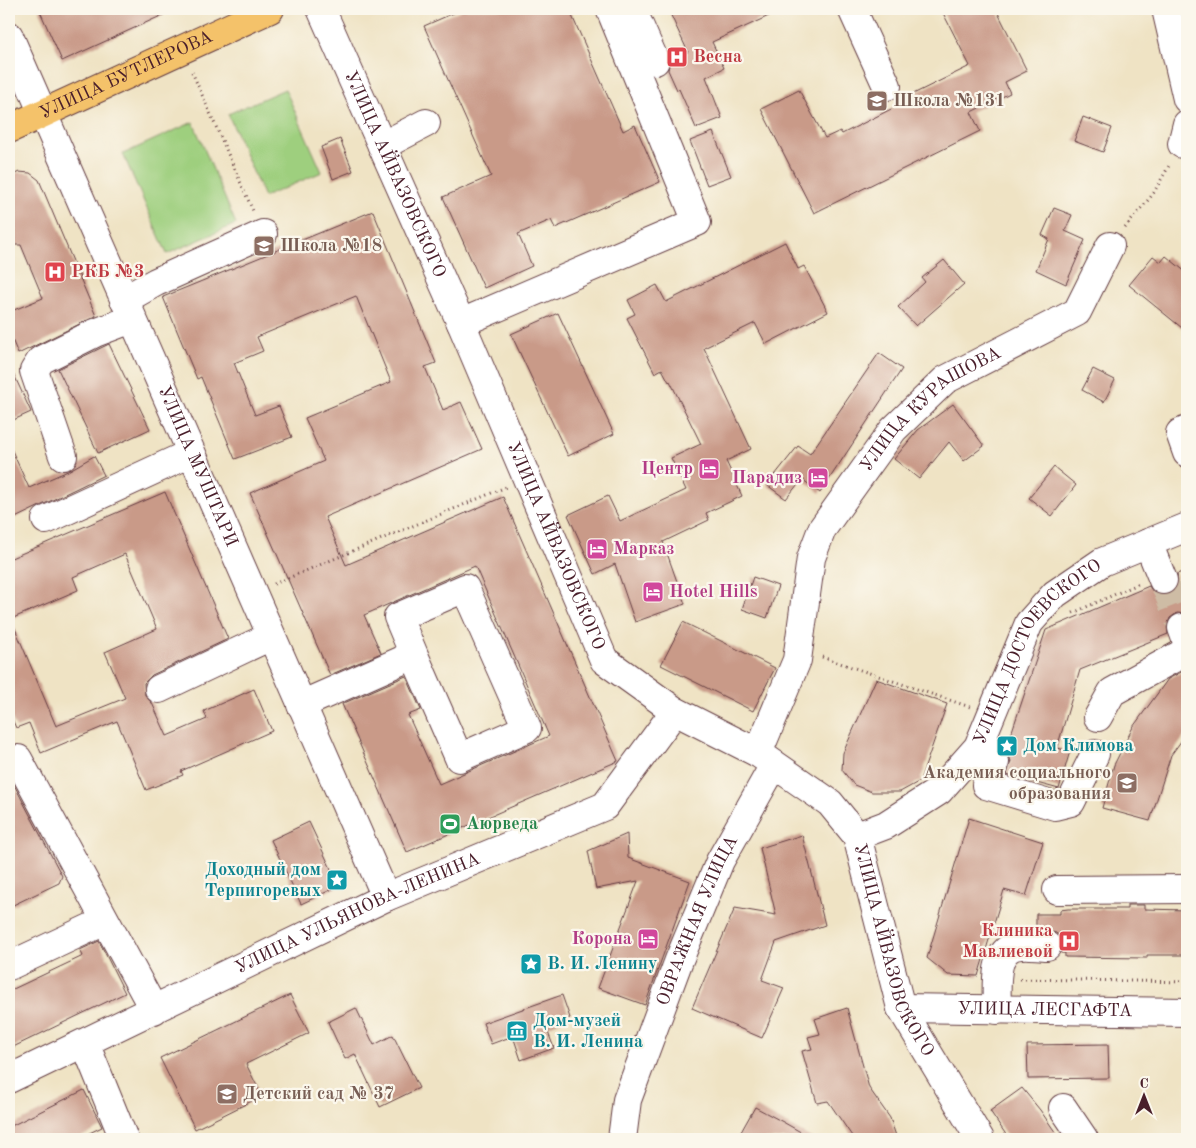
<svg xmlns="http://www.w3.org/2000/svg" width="1196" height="1148" viewBox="0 0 1196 1148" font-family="'Old Standard TT',serif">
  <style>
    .green { fill: #9ecf7e; stroke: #747754 }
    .building { fill: #c99a88; fill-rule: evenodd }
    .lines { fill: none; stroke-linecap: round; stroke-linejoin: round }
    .minor-tunnel { stroke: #cebca5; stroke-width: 28; stroke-dasharray: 28 14; stroke-linecap: butt }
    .minor-casing { stroke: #633c42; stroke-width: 30 }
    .major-casing { stroke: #633c42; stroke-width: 30 }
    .path { stroke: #633c42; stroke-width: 3; stroke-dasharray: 1 4; stroke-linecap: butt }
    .minor { stroke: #fff; stroke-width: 28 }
    .major { stroke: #f4c26a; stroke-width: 28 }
    .labels { text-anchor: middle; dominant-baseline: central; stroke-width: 4.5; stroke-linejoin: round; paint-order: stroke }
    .health-label { font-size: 18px; font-weight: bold; fill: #be3a42; stroke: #fbf7ec; text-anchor: start }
    .street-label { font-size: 18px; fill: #4a1f2b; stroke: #fbf7ec }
    .education-label { font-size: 18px; font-weight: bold; fill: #785e54; stroke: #fbf7ec; text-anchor: start }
    .hotel-label { font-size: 18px; font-weight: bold; fill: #b23c85; stroke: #fbf7ec; text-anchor: end }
    .culture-label { font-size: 18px; font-weight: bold; fill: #0d838f; stroke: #fbf7ec; text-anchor: start }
    .leisure-label { font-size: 18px; font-weight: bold; fill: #27864d; stroke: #fbf7ec; text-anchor: start }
  </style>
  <rect width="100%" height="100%" fill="#fbf7ec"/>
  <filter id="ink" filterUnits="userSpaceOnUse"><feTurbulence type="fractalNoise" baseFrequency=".02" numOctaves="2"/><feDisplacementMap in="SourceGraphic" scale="10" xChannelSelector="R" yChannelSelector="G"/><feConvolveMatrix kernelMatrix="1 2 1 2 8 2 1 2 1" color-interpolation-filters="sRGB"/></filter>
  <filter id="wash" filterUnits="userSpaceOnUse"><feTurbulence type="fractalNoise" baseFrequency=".0096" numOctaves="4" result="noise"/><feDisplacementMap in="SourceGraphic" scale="20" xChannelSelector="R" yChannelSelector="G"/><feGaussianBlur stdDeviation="1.12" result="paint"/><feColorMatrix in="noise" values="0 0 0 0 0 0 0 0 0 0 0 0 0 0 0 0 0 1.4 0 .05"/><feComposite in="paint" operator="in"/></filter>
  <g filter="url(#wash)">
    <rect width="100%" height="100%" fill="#efe3c4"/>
    <g class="green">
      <path d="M285 89 322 172 264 197 228 114Z"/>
      <path d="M193 122 236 224 167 254 123 154Z"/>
    </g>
    <g id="blocks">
      <g class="building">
        <path d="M39 9H176L62 61Z"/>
        <path d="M463 9H569L623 131 635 125 660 182 555 228 551 220 518 234 532 266 484 288 443 197 491 176 424 26Z"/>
        <path d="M668 9H784L712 42 724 68 706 77 722 118 696 128 679 89 677 90 668 70 670 60 688 52Z"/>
        <path d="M941 9H996L1027 71 1005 82 1010 93 971 112 980 131 814 213 761 109 799 90 825 138 840 131 842 134 901 104 899 101 970 66Z"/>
        <path d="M1083 117 1112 128 1103 152 1074 141Z"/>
        <path d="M713 132 731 176 707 185 690 141Z"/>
        <path d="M340 139 353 171 333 179 321 147Z"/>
        <path d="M19 172 30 173 39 180 96 316 18 354 9 332V312L43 298 21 245H9V177Z"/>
        <path d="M1054 208 1072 215 1065 231 1085 240 1066 284 1036 270 1049 239 1042 235Z"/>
        <path d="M373 211 436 363 425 367 443 410 461 402 482 449 325 517 346 565 503 497 618 761 407 852 342 704 406 676 421 710 408 715 439 784 549 736 475 566 364 615 381 653 330 675 250 493 324 461 305 418 391 382 356 296 257 337 263 351 234 363 255 415 279 406 292 437 235 459 201 377 197 379 163 297Z"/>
        <path d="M785 242 798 269 804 266 828 312 766 344 755 323 704 348 751 449 726 461 742 496 706 513 709 520 663 542 685 604 635 622 615 564 595 574 568 515 608 496 620 521 686 490 671 458 701 444 670 381 669 382 662 369 655 373 627 318 635 314 628 300 657 285 666 302Z"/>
        <path d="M1153 256 1161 262 1166 256 1187 273V332L1129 285Z"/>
        <path d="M944 260 964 284 916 326 898 307 925 282 922 278Z"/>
        <path d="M558 313 614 434 568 456 511 334Z"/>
        <path d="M109 344 150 429 98 453 58 369Z"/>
        <path d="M879 353 902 369 820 493 802 479 786 499 767 485 798 446 810 454Z"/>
        <path d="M9 364 31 412 9 422Z"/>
        <path d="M1093 369 1115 380 1104 402 1082 390Z"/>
        <path d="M953 404 984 446 964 461 949 442 919 479 894 459 918 430Z"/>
        <path d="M9 444 29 488 68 471 94 456 104 475 9 521Z"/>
        <path d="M1054 467 1076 485 1052 516 1029 498Z"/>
        <path d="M165 492 228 639 152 675 144 683 145 695 152 703 167 736 207 719 204 711 254 689 272 731 181 771 183 775 146 790 117 721 41 753 29 723 16 728 9 712V559ZM125 554 157 629 105 652 125 698 56 726 11 619 78 590 73 577Z"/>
        <path d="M1187 570V614L1177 613 1170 618 1167 626 1168 634 1080 670 1057 748 1070 751 1059 789 1007 775 1011 761 1006 749 1046 630 1149 586 1153 592 1160 595 1169 594 1176 589 1178 583 1177 574Z"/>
        <path d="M753 577 778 586 767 618 742 609Z"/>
        <path d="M683 622 775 668 753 711 661 665Z"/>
        <path d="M1187 669V733L1171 755 1150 821 1102 808 1114 765 1133 727 1168 679Z"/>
        <path d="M876 679 947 704 920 781 900 792H872L854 785 842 770 843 753Z"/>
        <path d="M11 779 62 876 59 883 9 907V780Z"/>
        <path d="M969 818 1043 842 1026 896 1004 890 978 976 948 975 927 958Z"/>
        <path d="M309 822 339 886 301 904 271 840Z"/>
        <path d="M627 834 628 858 690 881 645 1005 598 988 638 881 596 889 588 851Z"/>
        <path d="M802 835 825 925 776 942 762 980 784 988 762 1038 692 1008 735 908 776 915 760 848Z"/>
        <path d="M1127 905H1144V909L1187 910V955H1147V958L1065 957V953H1061V939L1056 933 1036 930V914H1060V910L1068 909H1127Z"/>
        <path d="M99 941 125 993 9 1049V991L83 956 80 950Z"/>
        <path d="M290 995 309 1033 246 1064 262 1096 195 1129 160 1058Z"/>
        <path d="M562 995 570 1018 546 1027 554 1048 521 1060 513 1036 491 1044 483 1023Z"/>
        <path d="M356 1008 374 1045 393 1035 419 1088 380 1107 355 1054 345 1059 328 1022Z"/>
        <path d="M847 1008 869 1088 890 1118 897 1139H854L828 1101 817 1103 802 1051 812 1049 808 1037 820 1034 815 1019Z"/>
        <path d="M1108 1044 1109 1078 1028 1079 1027 1045Z"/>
        <path d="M1022 1088 1040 1110 1060 1139H1009L990 1111Z"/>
        <path d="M84 1090 102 1127 77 1139H9V1127Z"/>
        <path d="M755 1107 783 1122 813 1139H737Z"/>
      </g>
    </g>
  </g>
  <g filter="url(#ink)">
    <use href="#blocks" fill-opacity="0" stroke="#633c42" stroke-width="1"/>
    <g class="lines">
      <path class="minor-tunnel" d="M1163 580 1182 628"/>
      <g class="minor-casing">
        <g id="minor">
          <path id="s1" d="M321 9 461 323 604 660 675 711 758 753 830 803 857 836 901 1008 980 1139"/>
          <path d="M632 9 655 61"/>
          <path d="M852 9 887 86"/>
          <path d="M1166 9 1187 99"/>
          <path id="s2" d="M9 36 386 897"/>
          <path d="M1182 144 1187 124"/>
          <path d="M382 146 426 123"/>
          <path d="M124 300 156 282 263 234"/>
          <path d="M461 323 697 222 610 9"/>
          <path d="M1187 430 1180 433 1187 453"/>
          <path d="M63 456 34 371 41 360 95 333 132 319"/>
          <path d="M46 520 191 453"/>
          <path d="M1148 543 1163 580"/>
          <path d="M1182 628 1187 642"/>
          <path d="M159 689 271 636"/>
          <path d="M301 705 414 655 398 617 465 588 527 728 459 758 414 655"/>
          <path d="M1098 717 1112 692 1187 651"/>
          <path d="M983 736 995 762 986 785 1055 806 1071 802 1095 754"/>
          <path id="s3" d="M758 753 797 660 811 558 822 529 893 430 945 380 1077 312 1110 246"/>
          <path d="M9 764 18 759 154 1010"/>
          <path id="s4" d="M857 836 886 825 939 791 978 747 1029 623 1055 594 1102 562 1187 527"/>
          <path d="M1057 890 1187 889"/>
          <path d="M9 966 105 921"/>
          <path id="s5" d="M901 1008 1187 1012"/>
          <path d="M997 1010C997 991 992 952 1015 946 1025 943 1037 946 1047 946"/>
          <path d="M85 1043 124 1139"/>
          <path id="s6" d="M9 1079 386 897 605 806 675 711"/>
          <path d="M1063 1108 1084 1139"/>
          <path id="s7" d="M622 1139 627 1100 679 960 720 861 774 765"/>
        </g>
      </g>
      <g class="major-casing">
        <g id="major">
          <path id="s8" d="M9 129 270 9"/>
        </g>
      </g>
      <g class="path">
        <path d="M192 72 253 211"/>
        <path d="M1125 228 1153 194 1170 164"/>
        <path d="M274 584 506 487"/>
        <path d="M1073 613 1138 584"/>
        <path d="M822 657 970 707"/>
        <path d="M1020 979 1187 982"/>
      </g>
      <use href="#minor" class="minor"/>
      <use href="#major" class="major"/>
    </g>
  </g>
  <defs>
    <g id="hospital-square" transform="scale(1.125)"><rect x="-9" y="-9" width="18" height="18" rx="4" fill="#e0444e" stroke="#fbf7ec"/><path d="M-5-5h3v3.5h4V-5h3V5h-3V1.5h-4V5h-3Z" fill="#fff"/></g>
    <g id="school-square" transform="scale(1.125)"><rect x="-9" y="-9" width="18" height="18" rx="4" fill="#8d6e63" stroke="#fbf7ec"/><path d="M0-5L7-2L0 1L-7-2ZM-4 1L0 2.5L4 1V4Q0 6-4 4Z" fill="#fff"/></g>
    <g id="hotel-square" transform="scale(1.125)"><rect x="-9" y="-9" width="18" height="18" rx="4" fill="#d1479c" stroke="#fbf7ec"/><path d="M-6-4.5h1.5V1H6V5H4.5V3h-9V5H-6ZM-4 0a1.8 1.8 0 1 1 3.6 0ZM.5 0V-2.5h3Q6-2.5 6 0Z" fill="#fff"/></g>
    <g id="sight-square" transform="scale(1.125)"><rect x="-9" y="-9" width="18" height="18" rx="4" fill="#0f9aa8" stroke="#fbf7ec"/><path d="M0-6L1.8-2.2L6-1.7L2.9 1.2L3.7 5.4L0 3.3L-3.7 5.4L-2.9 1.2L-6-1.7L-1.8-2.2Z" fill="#fff"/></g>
    <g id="university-square" transform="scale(1.125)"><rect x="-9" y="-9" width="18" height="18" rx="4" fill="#8d6e63" stroke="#fbf7ec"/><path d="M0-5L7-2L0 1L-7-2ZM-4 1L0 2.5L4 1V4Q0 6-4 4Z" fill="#fff"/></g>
    <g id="stadium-square" transform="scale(1.125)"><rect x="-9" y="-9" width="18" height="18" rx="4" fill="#2e9e5b" stroke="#fbf7ec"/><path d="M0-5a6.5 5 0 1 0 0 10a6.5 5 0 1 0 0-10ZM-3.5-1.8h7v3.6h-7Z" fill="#fff"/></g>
    <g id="museum-square" transform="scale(1.125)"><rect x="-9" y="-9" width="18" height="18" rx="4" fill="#0f9aa8" stroke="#fbf7ec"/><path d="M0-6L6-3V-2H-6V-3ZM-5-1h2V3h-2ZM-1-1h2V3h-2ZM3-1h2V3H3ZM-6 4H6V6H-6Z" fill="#fff"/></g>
  </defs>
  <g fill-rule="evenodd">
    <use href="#hospital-square" x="677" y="57"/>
    <use href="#school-square" x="877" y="101"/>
    <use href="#school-square" x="264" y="246"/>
    <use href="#hospital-square" x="55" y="272"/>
    <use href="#hotel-square" x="709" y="469"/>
    <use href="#hotel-square" x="818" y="478"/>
    <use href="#hotel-square" x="597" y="549"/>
    <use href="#hotel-square" x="653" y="592"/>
    <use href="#sight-square" x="1007" y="746"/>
    <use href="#university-square" x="1127" y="783"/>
    <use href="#stadium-square" x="450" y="824"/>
    <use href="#sight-square" x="337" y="880"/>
    <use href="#hotel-square" x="648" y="939"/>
    <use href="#hospital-square" x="1069" y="941"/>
    <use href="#sight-square" x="531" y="964"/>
    <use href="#museum-square" x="517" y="1031"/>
    <use href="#school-square" x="227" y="1094"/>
  </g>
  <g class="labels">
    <g class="health-label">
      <text x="693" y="57">Весна</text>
      <text x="71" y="272">РКБ №3</text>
      <text x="1053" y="931" text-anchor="end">Клиника<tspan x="1053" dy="21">Мавлиевой</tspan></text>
    </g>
    <g class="street-label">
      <text stroke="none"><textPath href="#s8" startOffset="129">УЛИЦА БУТЛЕРОВА</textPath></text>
      <text stroke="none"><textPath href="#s1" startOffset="181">УЛИЦА АЙВАЗОВСКОГО</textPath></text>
      <text stroke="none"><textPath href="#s3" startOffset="399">УЛИЦА КУРАШОВА</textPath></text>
      <text stroke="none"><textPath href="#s2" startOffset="470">УЛИЦА МУШТАРИ</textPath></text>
      <text stroke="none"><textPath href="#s1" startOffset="586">УЛИЦА АЙВАЗОВСКОГО</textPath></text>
      <text stroke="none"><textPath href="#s4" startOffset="268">УЛИЦА ДОСТОЕВСКОГО</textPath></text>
      <text stroke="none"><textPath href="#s6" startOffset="386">УЛИЦА УЛЬЯНОВА-ЛЕНИНА</textPath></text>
      <text stroke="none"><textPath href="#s7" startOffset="232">ОВРАЖНАЯ УЛИЦА</textPath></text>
      <text stroke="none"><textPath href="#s1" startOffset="1141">УЛИЦА АЙВАЗОВСКОГО</textPath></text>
      <text stroke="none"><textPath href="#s5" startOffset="144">УЛИЦА ЛЕСГАФТА</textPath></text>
    </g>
    <g class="education-label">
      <text x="893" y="101">Школа №131</text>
      <text x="280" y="246">Школа №18</text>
      <text x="1111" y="773" text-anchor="end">Академия социального<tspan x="1111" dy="21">образования</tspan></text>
      <text x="243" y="1094">Детский сад № 37</text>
    </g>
    <g class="hotel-label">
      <text x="693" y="469">Центр</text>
      <text x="802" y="478">Парадиз</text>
      <text x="613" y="549" text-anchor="start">Марказ</text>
      <text x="669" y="592" text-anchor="start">Hotel Hills</text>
      <text x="632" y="939">Корона</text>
    </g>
    <g class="culture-label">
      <text x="1023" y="746">Дом Климова</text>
      <text x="321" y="870" text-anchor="end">Доходный дом<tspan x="321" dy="21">Терпигоревых</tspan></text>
      <text x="547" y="964">В. И. Ленину</text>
      <text x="533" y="1021">Дом-музей<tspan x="533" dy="21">В. И. Ленина</tspan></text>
    </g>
    <g class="leisure-label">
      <text x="466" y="824">Аюрведа</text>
    </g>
  </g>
  <rect width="1196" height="1148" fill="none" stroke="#fbf7ec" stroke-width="30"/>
  <g transform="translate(1144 1096)" stroke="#fbf7ec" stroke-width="4" paint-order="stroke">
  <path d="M0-4L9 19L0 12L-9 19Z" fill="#4a1f2b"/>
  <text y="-8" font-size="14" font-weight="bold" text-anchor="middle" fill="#4a1f2b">С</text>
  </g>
</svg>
